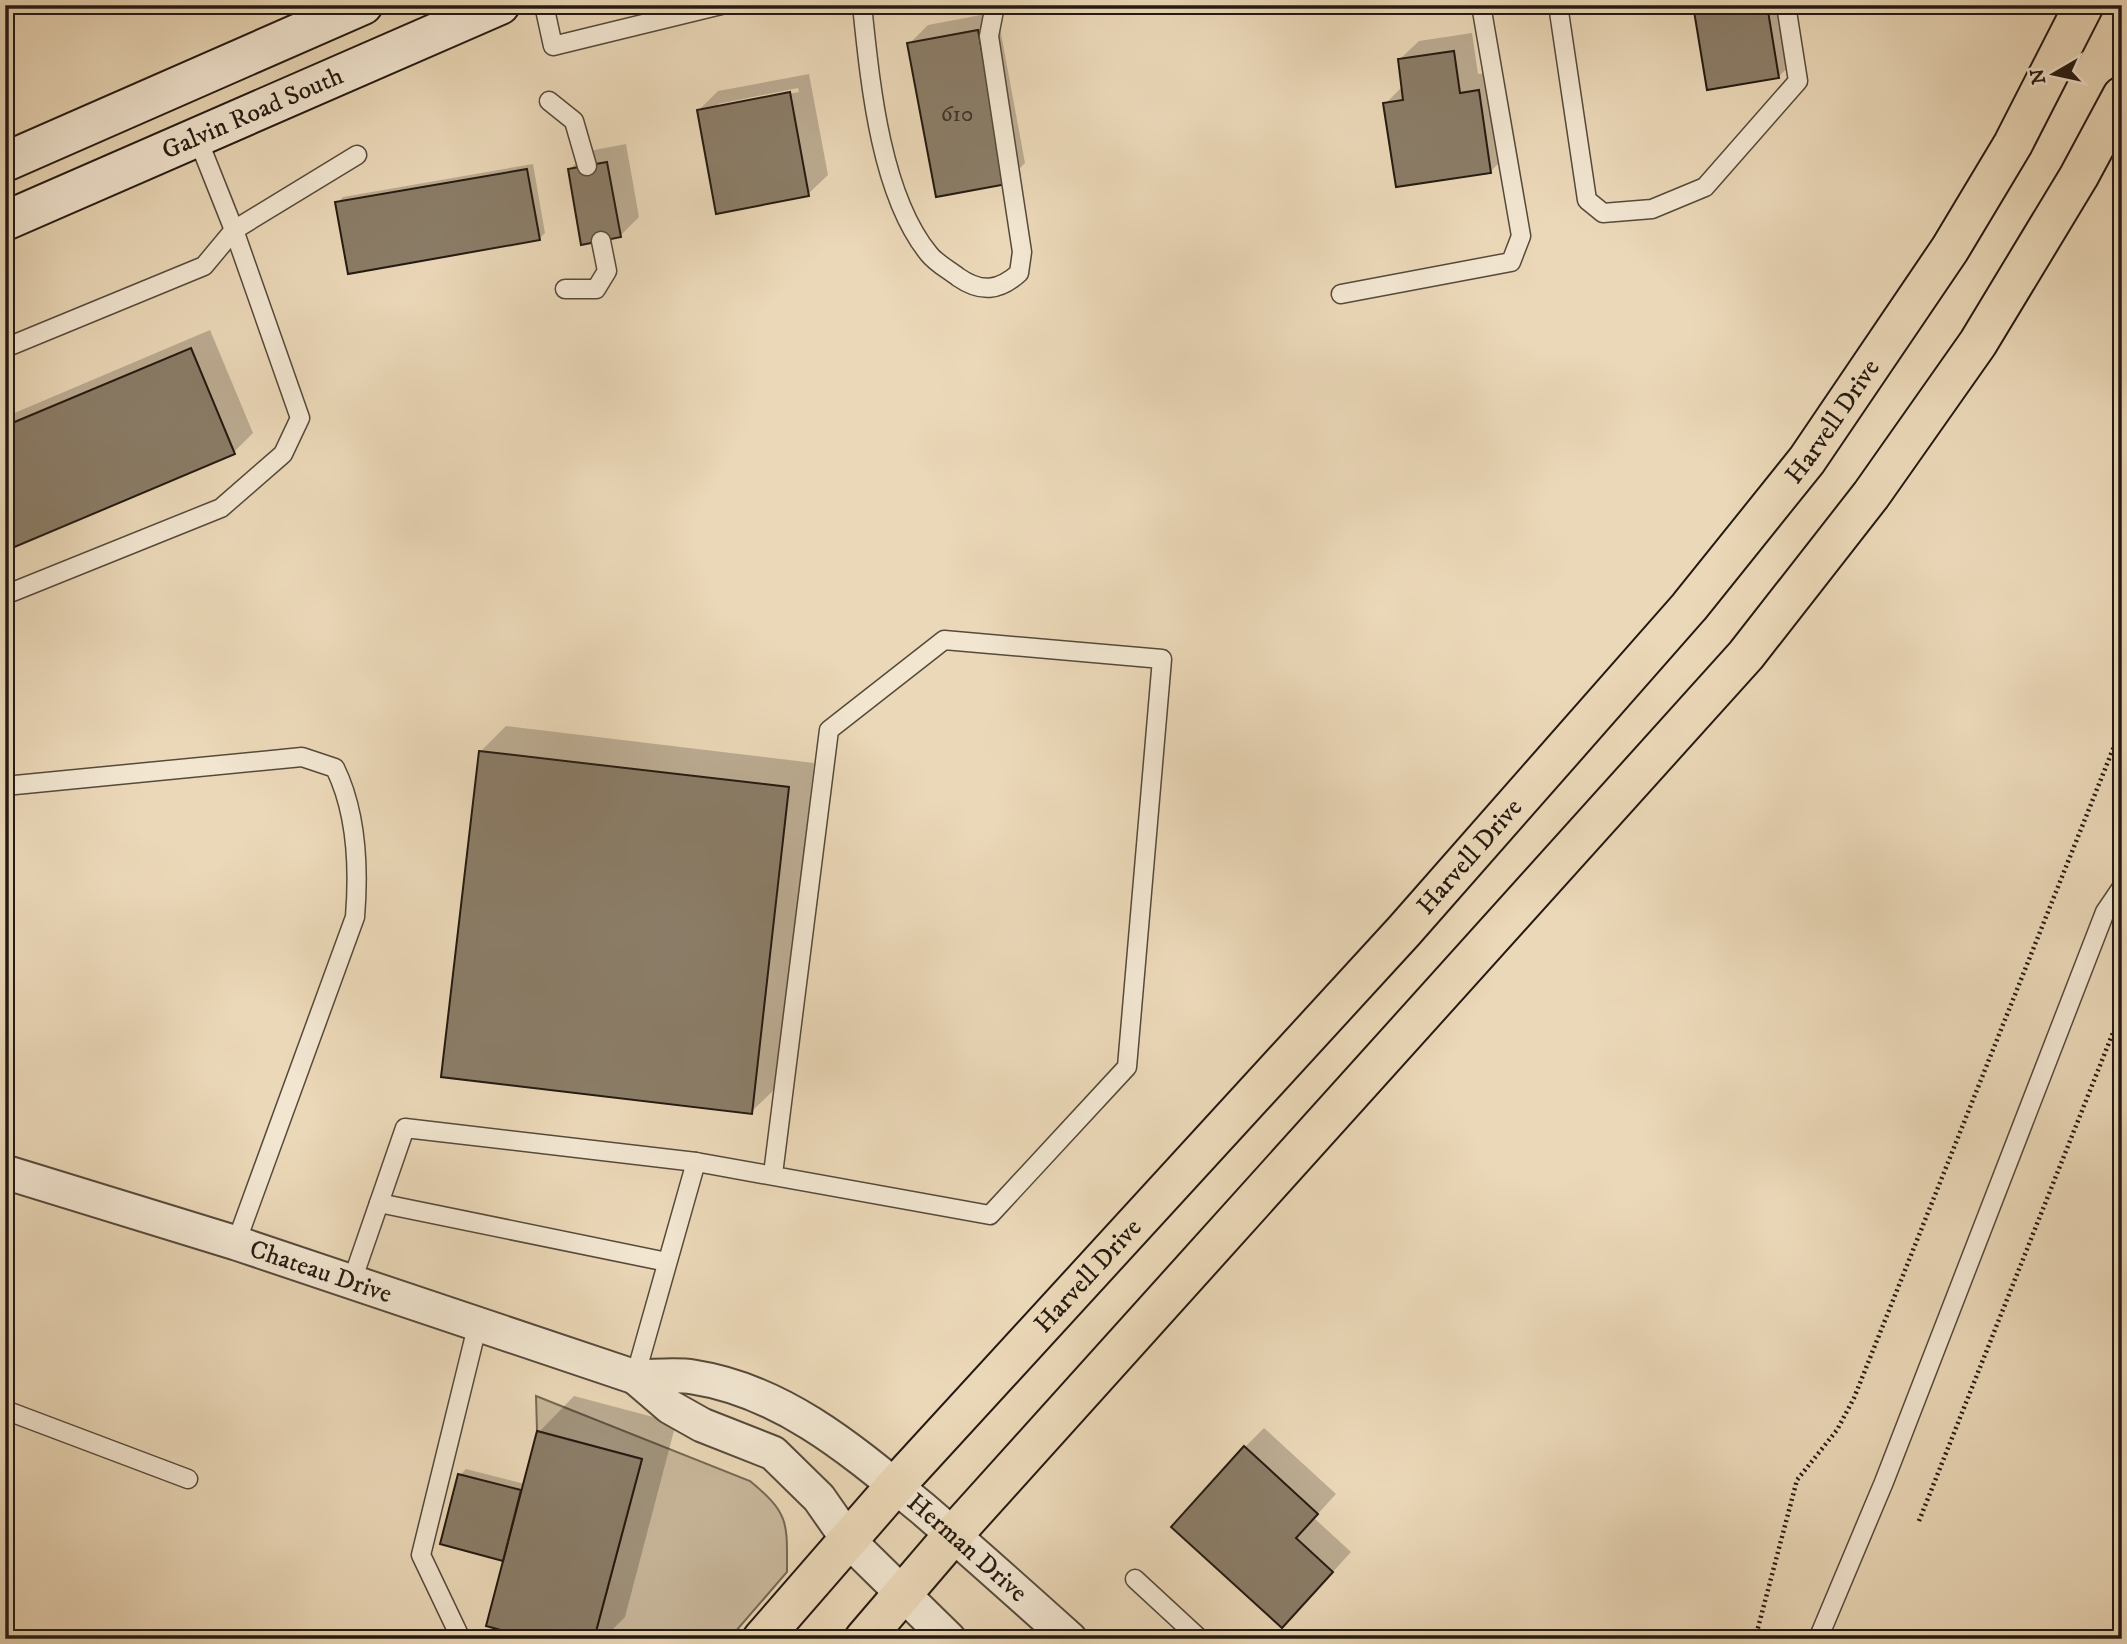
<svg xmlns="http://www.w3.org/2000/svg" width="2127" height="1644" viewBox="0 0 2127 1644" font-family="'IM FELL DW Pica',serif">
  <style>
    .green { fill: #c9b89c; stroke: #766956; stroke-width: 2 }
    .shadow { fill: #0003; fill-rule: evenodd }
    .building { fill: #8b7d68; stroke: #241a11; stroke-width: 2 }
    .lines { fill: none; stroke-linecap: round; stroke-linejoin: round }
    .service-casing { stroke: #564a3b; stroke-width: 21 }
    .minor-casing { stroke: #564a3b; stroke-width: 37 }
    .secondary-casing { stroke: #241a11; stroke-width: 42 }
    .primary-casing { stroke: #241a11; stroke-width: 42 }
    .path { stroke: #241a11; stroke-width: 4.5; stroke-dasharray: 2 3.5; stroke-linecap: butt }
    .service { stroke: #f2e6d1; stroke-width: 18 }
    .minor { stroke: #f2e6d1; stroke-width: 33 }
    .secondary { stroke: #f2e6d1; stroke-width: 38 }
    .primary { stroke: #ebd8b8; stroke-width: 38 }
    .labels { text-anchor: middle; dominant-baseline: central; stroke-width: 5; stroke-linejoin: round; paint-order: stroke }
    .number-label { font-size: 23px; fill: #3e3327 }
    .street-label { font-size: 26px; fill: #241a11; stroke: #f2e6d1 }
  </style>
  <rect width="100%" height="100%" fill="#ebd8b8"/>
  <filter id="stains"><feTurbulence type="fractalNoise" baseFrequency=".00286" numOctaves="4"/><feColorMatrix values="0 0 0 0 .2 0 0 0 0 .09 0 0 0 0 .02 0 0 0 .5 -.17"/></filter>
  <radialGradient id="worn" r=".72"><stop offset=".6" stop-color="#630" stop-opacity="0"/><stop offset="1" stop-color="#630" stop-opacity=".3"/></radialGradient>
  <path class="green" d="M536 1396 750 1481C790 1514 787 1523 787 1572L729 1639H594L642 1459 537 1431Z"/>
  <g class="shadow">
    <path d="M1694 5H1789L1798 58 1778 77Z"/>
    <path d="M997 12 1025 163 1006 182 909 44 928 25Z"/>
    <path d="M1472 33 1478 74 1498 72 1510 152 1491 171 1385 104 1403 86 1399 60 1419 41Z"/>
    <path d="M809 74 828 175 808 194 699 110 718 91ZM798 88 799 92 718 107V104Z"/>
    <path d="M626 144 639 217 620 236 569 170 589 151Z"/>
    <path d="M533 164 545 233 539 239 337 203 343 197Z"/>
    <path d="M210 330 253 433 234 452 5 549V417Z"/>
    <path d="M506 726 814 763 777 1087 751 1112 480 752Z"/>
    <path d="M574 1396 676 1423 625 1617 603 1639H540L505 1560 442 1543 460 1475 466 1469 525 1484 539 1432Z"/>
    <path d="M1264 1428 1336 1494 1314 1518 1351 1552 1301 1607 1245 1447Z"/>
  </g>
  <g class="building">
    <path d="M1693 5H1767L1779 78 1707 90Z"/>
    <path d="M978 30 1007 184 936 197 907 43Z"/>
    <path d="M1454 51 1460 93 1479 90 1491 173 1396 187 1383 103 1403 100 1398 59Z"/>
    <path d="M790 92 809 196 716 214 697 110Z"/>
    <path d="M607 162 621 237 581 245 568 169Z"/>
    <path d="M527 169 540 240 348 274 335 202Z"/>
    <path d="M191 348 235 454 5 551V426Z"/>
    <path d="M479 751 789 787 752 1114 441 1077Z"/>
    <path d="M537 1431 642 1459 594 1639H534L486 1626Z"/>
    <path d="M1244 1446 1318 1514 1296 1538 1333 1572 1282 1628 1171 1527Z"/>
    <path d="M458 1474 521 1490 503 1561 440 1544Z"/>
  </g>
  <g class="lines">
    <g class="service-casing">
      <g id="service">
        <path d="M544 5 553 46 721 5"/>
        <path d="M862 5C870 81 880 194 929 254 936 263 949 270 958 277 981 293 999 291 1019 273L1022 252 989 36 995 5"/>
        <path d="M1558 5 1587 200 1603 213 1652 209 1705 187 1798 81 1786 5"/>
        <path d="M549 101 574 121 587 166"/>
        <path d="M565 289H596L607 271 601 241"/>
        <path d="M1341 294 1511 262 1521 236 1481 5"/>
        <path d="M5 348 204 266 234 230 357 155"/>
        <path d="M5 595 221 508 283 454 300 418 234 230 197 137"/>
        <path d="M5 786 302 757 335 768C357 813 359 868 355 917L236 1243"/>
        <path d="M379 1203 667 1262"/>
        <path d="M352 1281 405 1128 696 1162 990 1215 1127 1067 1162 659 944 640 829 730 773 1174"/>
        <path d="M635 1377 696 1162"/>
        <path d="M5 1410 188 1479"/>
        <path d="M1135 1579 1200 1639"/>
        <path d="M461 1639 421 1555 478 1323"/>
        <path d="M1818 1639 1884 1482 2105 912 2122 887"/>
      </g>
    </g>
    <g class="minor-casing">
      <g id="minor">
        <path id="s1" d="M5 1172 236 1243 635 1377C654 1377 675 1374 693 1377 784 1391 854 1452 922 1508 972 1551 1021 1595 1070 1639"/>
        <path d="M635 1377 670 1407 702 1425 773 1453 819 1498 849 1541 949 1639"/>
      </g>
    </g>
    <g class="secondary-casing">
      <g id="secondary">
        <path d="M5 162 363 5"/>
        <path id="s2" d="M5 221 500 5"/>
      </g>
    </g>
    <g class="primary-casing">
      <g id="primary">
        <path id="s3" d="M762 1639 895 1486 1404 931 1689 607 1807 460 1950 249 2013 144 2084 5"/>
        <path d="M864 1639 953 1535 1746 655 1871 495 1978 343 2079 176 2122 96"/>
      </g>
    </g>
    <g class="path">
      <path d="M1919 1521 2122 1010"/>
      <path d="M1755 1639 1797 1480 1837 1430 1854 1398 2113 749 2122 745"/>
    </g>
    <use href="#service" class="service"/>
    <use href="#minor" class="minor"/>
    <use href="#secondary" class="secondary"/>
    <use href="#primary" class="primary"/>
  </g>
  <g class="labels">
    <g class="number-label">
      <text x="957" y="114">610</text>
    </g>
    <g class="street-label">
      <text stroke="none"><textPath href="#s2" startOffset="270">Galvin Road South</textPath></text>
      <text stroke="none"><textPath href="#s3" startOffset="1622">Harvell Drive</textPath></text>
      <text stroke="none"><textPath href="#s3" startOffset="1055">Harvell Drive</textPath></text>
      <text stroke="none"><textPath href="#s1" startOffset="331">Chateau Drive</textPath></text>
      <text stroke="none"><textPath href="#s3" startOffset="488">Harvell Drive</textPath></text>
      <text stroke="none"><textPath href="#s1" startOffset="1048">Herman Drive</textPath></text>
    </g>
  </g>
  <rect width="2127" height="1644" fill="none" stroke="#ebd8b8" stroke-width="28"/>
  <rect x="7" y="7" width="2113" height="1630" fill="none" stroke="#241a11" stroke-width="3.5"/>
  <rect x="14" y="14" width="2099" height="1616" fill="none" stroke="#241a11" stroke-width="2"/>
  <g transform="translate(2054 74) rotate(261)" stroke="#f2e6d1" stroke-width="5" paint-order="stroke">
  <path d="M0-5L12 26L0 18L-12 26Z" fill="#241a11"/>
  <text y="-10" font-size="19" font-weight="bold" text-anchor="middle" fill="#241a11">N</text>
  </g>
  <rect width="100%" height="100%" filter="url(#stains)"/>
  <rect width="100%" height="100%" fill="url(#worn)"/>
</svg>
